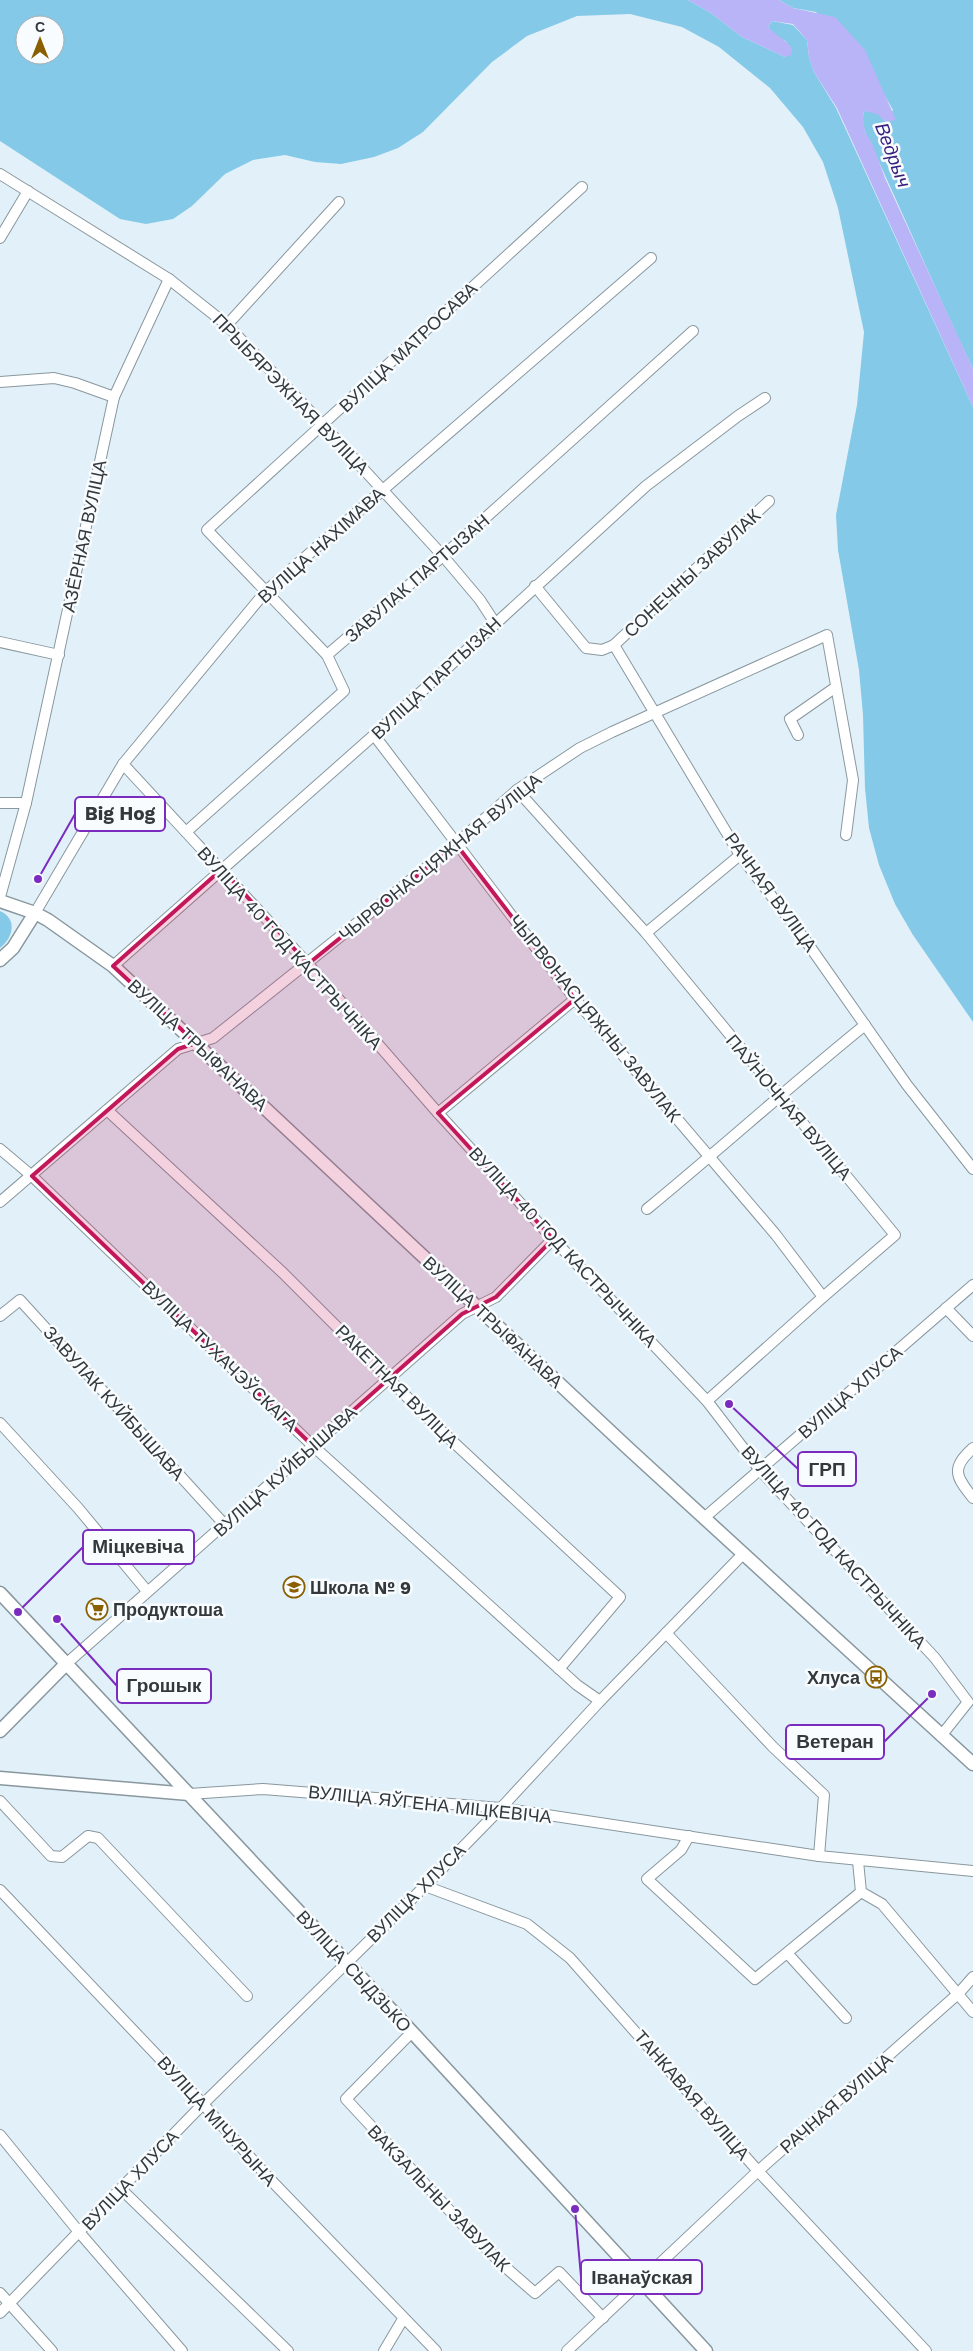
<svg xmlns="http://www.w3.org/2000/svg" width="973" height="2351" viewBox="0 0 973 2351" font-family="'Work Sans',sans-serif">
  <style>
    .green { fill: #84c9e7; fill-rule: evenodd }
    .water { fill: #b8b4f7 }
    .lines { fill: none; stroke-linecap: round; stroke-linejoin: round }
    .minor-casing { stroke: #89979e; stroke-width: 12 }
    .tertiary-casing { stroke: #89979e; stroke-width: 15 }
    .minor { stroke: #fff; stroke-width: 10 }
    .tertiary { stroke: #fff; stroke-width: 12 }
    .marked { fill: #c2185b; fill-opacity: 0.2; stroke: #c2185b; stroke-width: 4; stroke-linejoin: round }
    .labels { text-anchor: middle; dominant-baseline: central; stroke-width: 5; stroke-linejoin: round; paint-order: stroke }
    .street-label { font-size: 18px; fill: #32383b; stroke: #f9fcfe }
    .poi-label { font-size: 18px; font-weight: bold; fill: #32383b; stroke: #f9fcfe; text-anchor: start }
    .water-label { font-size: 19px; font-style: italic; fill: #38217f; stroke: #f9fcfe }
    .leader { fill: none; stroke: #7b2cbf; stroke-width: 2 }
    .callout-dot { fill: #7b2cbf; stroke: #f9fcfe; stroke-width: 2 }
    .callout { fill: #f9fcfe; stroke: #7b2cbf; stroke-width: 2 }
    .callout-label { font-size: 19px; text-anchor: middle; font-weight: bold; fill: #32383b }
  </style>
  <rect width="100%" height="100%" fill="#e2f1f9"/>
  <g class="green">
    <path d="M0 0H688L711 13 742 37 785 57 787 42 775 35 768 27 772 21 793 25 807 40 809 57 814 72 836 108 973 407V1022L913 935 895 904 879 865 869 828 865 788 863 715 859 670 838 550 836 515 857 405 864 332 838 208 823 162 803 127 770 88 719 47 682 27 630 14 577 16 527 36 492 62 423 132 398 148 374 157 341 164 315 162 285 155 253 160 225 174 192 206 173 219 146 224 120 219 0 141ZM25 25H55V55H25Z"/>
    <path d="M779 0H973V369C936 291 902 211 866 134 863 127 862 118 864 111L877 113 886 122 893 110 881 89 816 12 793 8Z"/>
    <path d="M0 911C18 919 13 938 0 948Z"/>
  </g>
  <path class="water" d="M688 0H779L793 8 835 17 865 50 896 120 886 122 877 114 864 111 863 117 865 132 872 143 885 178 973 369V407L837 108 814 72 809 57 807 40 793 24 772 21 768 27C776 36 786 39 792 49L791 55 785 57 742 37 711 13Z"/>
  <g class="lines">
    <g class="minor-casing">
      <g id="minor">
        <path d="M0 174 169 279 227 325 323 425 443 556 480 600 495 623"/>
        <path d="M0 238 28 191"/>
        <path d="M227 325 339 202"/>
        <path d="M0 382 54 378 75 383 114 397"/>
        <path d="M535 586 586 648 602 650 614 645 740 855 806 941 907 1085 973 1169"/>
        <path d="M0 642 59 655"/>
        <path d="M614 645 769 501"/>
        <path d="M327 655 443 556 693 331"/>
        <path d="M374 735 575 999 776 1235 823 1297"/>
        <path d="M798 735 790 719 836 687"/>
        <path d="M123 764 308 964 438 1113 553 1239 707 1401 760 1470 935 1658 968 1702 941 1736"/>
        <path d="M517 790 646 933 895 1235 823 1297 707 1401"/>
        <path d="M0 803H26"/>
        <path d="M186 832 344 691 327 655 207 530 582 187"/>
        <path d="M0 897 26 803 114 397 169 279"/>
        <path d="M35 913 123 764 266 591 651 258"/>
        <path d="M646 933 740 855"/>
        <path d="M113 966 374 735 646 486 738 416 765 398"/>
        <path d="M107 1110 283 1273 435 1425 620 1597 559 1669"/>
        <path d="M438 1113 575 999"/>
        <path d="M0 1149 32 1176 313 1446 577 1685 600 1701"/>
        <path d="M0 1202 178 1049 213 1038 456 844 517 790 580 748 612 732 827 635 853 780 846 835"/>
        <path d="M647 1209C721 1148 791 1085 865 1025"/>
        <path d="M946 1308 973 1336"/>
        <path d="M0 1316 20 1300 225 1525"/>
        <path d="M0 1423 78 1508 147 1591"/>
        <path d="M973 1448C951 1468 955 1476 973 1498"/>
        <path d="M704 1518 973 1285"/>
        <path d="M666 1633 773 1747 824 1795 819 1856"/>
        <path d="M66 1664 462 1314 496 1297 553 1239"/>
        <path d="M189 1794 263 1789 501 1808 819 1856 973 1871"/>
        <path d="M0 1801 51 1856 62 1857 88 1836 98 1838 247 1996"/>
        <path d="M689 1836 681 1850 647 1879 755 1979 861 1892"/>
        <path d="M858 1861 861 1892 882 1904 973 2012"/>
        <path d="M425 1886 527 1924 570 1958 758 2171 926 2351"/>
        <path d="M0 1890 203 2104 266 2175 436 2351"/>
        <path d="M788 1954 846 2018"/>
        <path d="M412 2032 346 2099 463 2225 504 2266 535 2293 559 2272 603 2318"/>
        <path d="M0 2135 79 2232 182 2351"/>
        <path d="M121 2189 288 2351"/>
        <path d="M0 2293 52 2351"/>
        <path d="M0 2313 203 2104 425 1886 501 1808 600 1701 743 1554"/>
        <path d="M384 2351 403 2319"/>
        <path d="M567 2351 758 2171 959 1993 973 1977"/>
      </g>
    </g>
    <g class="tertiary-casing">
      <g id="tertiary">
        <path d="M0 901 35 913 48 920 113 966 630 1450 973 1764"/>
        <path d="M0 960 13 948 35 913"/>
        <path d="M0 1593 412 2032 706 2351"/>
        <path d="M0 1731 66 1664"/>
        <path d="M0 1778 189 1794"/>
      </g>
    </g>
    <use href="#minor" class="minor"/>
    <use href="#tertiary" class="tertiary"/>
  </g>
  <path class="marked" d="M456 844 575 999 438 1113 553 1239 496 1297 462 1314 313 1446 32 1176 178 1049 196 1043 113 966 222 869 308 964Z"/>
  <defs>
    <g id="school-ring" transform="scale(1.125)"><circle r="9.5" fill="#f9fcfe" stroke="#895f00" stroke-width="1.5"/><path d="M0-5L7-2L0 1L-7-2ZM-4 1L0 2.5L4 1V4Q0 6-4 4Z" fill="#895f00"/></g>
    <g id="supermarket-ring" transform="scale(1.125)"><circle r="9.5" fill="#f9fcfe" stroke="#895f00" stroke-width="1.5"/><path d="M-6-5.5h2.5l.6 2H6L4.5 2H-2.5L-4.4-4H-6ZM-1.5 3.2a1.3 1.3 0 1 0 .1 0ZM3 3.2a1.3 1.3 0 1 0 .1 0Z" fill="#895f00"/></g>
    <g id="bus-ring" transform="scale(1.125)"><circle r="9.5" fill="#f9fcfe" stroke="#895f00" stroke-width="1.5"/><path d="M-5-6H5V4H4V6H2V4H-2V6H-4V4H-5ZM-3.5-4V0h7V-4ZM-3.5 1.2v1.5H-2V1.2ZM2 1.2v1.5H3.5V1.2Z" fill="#895f00"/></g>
  </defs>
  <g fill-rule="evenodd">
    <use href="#school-ring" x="294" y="1587"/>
    <use href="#supermarket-ring" x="97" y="1609"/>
    <use href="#bus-ring" x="876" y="1677"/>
  </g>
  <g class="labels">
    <g class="street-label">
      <text transform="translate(408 347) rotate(-43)">ВУЛІЦА МАТРОСАВА</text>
      <text transform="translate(291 394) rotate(46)">ПРЫБЯРЭЖНАЯ ВУЛІЦА</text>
      <text transform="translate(84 536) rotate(-78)">АЗЁРНАЯ ВУЛІЦА</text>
      <text transform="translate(321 545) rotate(-42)">ВУЛІЦА НАХІМАВА</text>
      <text transform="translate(692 573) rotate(-43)">СОНЕЧНЫ ЗАВУЛАК</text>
      <text transform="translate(417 578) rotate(-41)">ЗАВУЛАК ПАРТЫЗАН</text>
      <text transform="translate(436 678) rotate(-43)">ВУЛІЦА ПАРТЫЗАН</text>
      <text transform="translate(440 857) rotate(-39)">ЧЫРВОНАСЦЯЖНАЯ ВУЛІЦА</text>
      <text transform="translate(771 892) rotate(54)">РАЧНАЯ ВУЛІЦА</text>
      <text transform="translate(290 948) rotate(48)">ВУЛІЦА 40 ГОД КАСТРЫЧНІКА</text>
      <text transform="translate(595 1018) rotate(51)">ЧЫРВОНАСЦЯЖНЫ ЗАВУЛАК</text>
      <text transform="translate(198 1045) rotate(43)">ВУЛІЦА ТРЫФАНАВА</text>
      <text transform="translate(789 1107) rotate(50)">ПАЎНОЧНАЯ ВУЛІЦА</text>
      <text transform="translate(563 1247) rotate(47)">ВУЛІЦА 40 ГОД КАСТРЫЧНІКА</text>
      <text transform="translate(493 1322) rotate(43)">ВУЛІЦА ТРЫФАНАВА</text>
      <text transform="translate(220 1356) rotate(44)">ВУЛІЦА ТУХАЧЭЎСКАГА</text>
      <text transform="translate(397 1386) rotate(45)">РАКЕТНАЯ ВУЛІЦА</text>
      <text transform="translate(850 1392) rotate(-41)">ВУЛІЦА ХЛУСА</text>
      <text transform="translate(114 1403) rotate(48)">ЗАВУЛАК КУЙБЫШАВА</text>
      <text transform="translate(285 1471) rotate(-42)">ВУЛІЦА КУЙБЫШАВА</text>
      <text transform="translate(834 1547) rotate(48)">ВУЛІЦА 40 ГОД КАСТРЫЧНІКА</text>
      <text transform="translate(430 1804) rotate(6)">ВУЛІЦА ЯЎГЕНА МІЦКЕВІЧА</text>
      <text transform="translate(416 1893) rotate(-45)">ВУЛІЦА ХЛУСА</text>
      <text transform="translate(354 1971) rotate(47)">ВУЛІЦА СЫДЗЬКО</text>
      <text transform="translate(692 2095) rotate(49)">ТАНКАВАЯ ВУЛІЦА</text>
      <text transform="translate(836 2103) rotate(-41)">РАЧНАЯ ВУЛІЦА</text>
      <text transform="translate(217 2121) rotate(48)">ВУЛІЦА МІЧУРЫНА</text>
      <text transform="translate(130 2180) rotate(-46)">ВУЛІЦА ХЛУСА</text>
      <text transform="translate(439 2198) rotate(46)">ВАКЗАЛЬНЫ ЗАВУЛАК</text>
    </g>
    <g class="poi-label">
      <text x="310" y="1587">Школа № 9</text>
      <text x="113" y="1609">Продуктоша</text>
      <text x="860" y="1677" text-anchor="end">Хлуса</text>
    </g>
    <g class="water-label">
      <text transform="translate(893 155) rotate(69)">Ведрыч</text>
    </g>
  </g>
  <path class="leader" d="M38 879L75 814M729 1404L798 1469M18 1612L83 1547M57 1619L117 1686M932 1694L884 1742M575 2209L581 2277"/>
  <g class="callout-dot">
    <circle cx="38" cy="879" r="5"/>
    <circle cx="729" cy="1404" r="5"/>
    <circle cx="18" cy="1612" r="5"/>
    <circle cx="57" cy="1619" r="5"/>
    <circle cx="932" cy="1694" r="5"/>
    <circle cx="575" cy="2209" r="5"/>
  </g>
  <g class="callout">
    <rect x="75" y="797" width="90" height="34" rx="5"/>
    <rect x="798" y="1452" width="58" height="34" rx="5"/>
    <rect x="83" y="1530" width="111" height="34" rx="5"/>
    <rect x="117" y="1669" width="94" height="34" rx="5"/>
    <rect x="786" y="1725" width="98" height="34" rx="5"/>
    <rect x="581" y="2260" width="121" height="34" rx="5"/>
  </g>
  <g class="callout-label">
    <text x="120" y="820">Big Hog</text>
    <text x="827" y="1476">ГРП</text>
    <text x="138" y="1553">Міцкевіча</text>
    <text x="164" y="1692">Грошык</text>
    <text x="835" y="1748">Ветеран</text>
    <text x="642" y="2284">Іванаўская</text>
  </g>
  <g transform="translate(40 40)"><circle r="24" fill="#f9fcfe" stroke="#a9aeb0"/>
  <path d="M0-4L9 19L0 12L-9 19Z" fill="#895f00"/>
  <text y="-8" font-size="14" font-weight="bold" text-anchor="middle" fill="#32383b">С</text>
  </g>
</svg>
